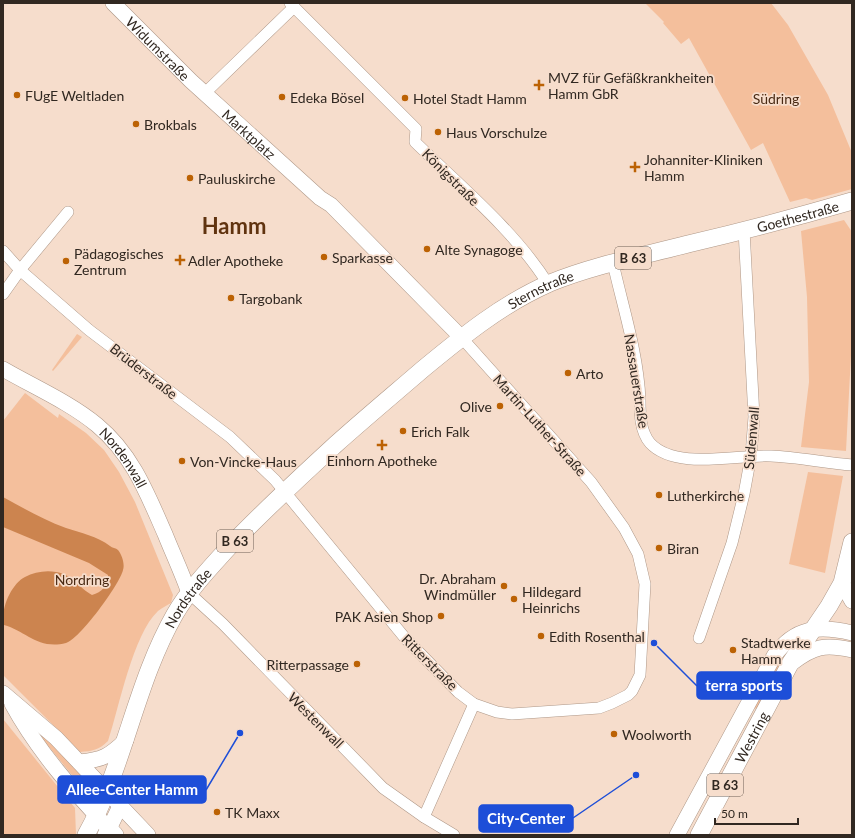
<svg xmlns="http://www.w3.org/2000/svg" width="855" height="838" viewBox="0 0 855 838" font-family="Lato,sans-serif">
  <style>
    .green { fill: #f4bf9c }
    .water { fill: #cc844f }
    .lines { fill: none; stroke-linecap: round; stroke-linejoin: round }
    .street-casing { stroke: #ae9787; stroke-width: 12 }
    .secondary-casing { stroke: #ae9787; stroke-width: 16 }
    .primary-casing { stroke: #ae9787; stroke-width: 18 }
    .street { stroke: #fff; stroke-width: 11 }
    .secondary { stroke: #fff; stroke-width: 15 }
    .primary { stroke: #fff; stroke-width: 17 }
    .poi-dot { fill: #bc6204; stroke: #f6ddcc; stroke-width: 1.5 }
    .labels { text-anchor: middle; dominant-baseline: central; stroke-width: 3.5; stroke-linejoin: round; paint-order: stroke }
    .shield { fill: #f6ddcc; stroke: #6c5e54; stroke-width: 1 }
    .shield-label { font-size: 13px; font-weight: bold; fill: #312821 }
    .street-label { font-size: 14px; fill: #312821; stroke: #f6ddcc }
    .poi-label { font-size: 14px; fill: #312821; stroke: #f6ddcc; text-anchor: start }
    .park-label { font-size: 14px; fill: #492a14; stroke: #f6ddcc }
    .town-label { font-size: 22px; font-weight: bold; fill: #60330f; stroke: #f6ddcc }
    .leader { fill: none; stroke: #1d4ed8; stroke-width: 1.5 }
    .callout-dot { fill: #1d4ed8; stroke: #f6ddcc; stroke-width: 1.5 }
    .callout { fill: #1d4ed8; stroke: #1d4ed8; stroke-width: 1.5 }
    .callout-label { font-size: 15px; text-anchor: middle; font-weight: bold; fill: #fff }
  </style>
  <rect width="100%" height="100%" fill="#f6ddcc"/>
  <g class="green">
    <path d="M645 3H771L788 25 828 95 852 153V189L812 200 806 198 790 202 763 143 751 150 689 38 681 44 663 23 664 22Z"/>
    <path d="M844 220 852 232V336L846 451 801 447 809 382 807 297 801 231Z"/>
    <path d="M77 334 82 337 53 371 52 370Z"/>
    <path d="M25 393 58 418 59 414 86 433 104 450 119 472 135 502 173 595 171 603C167 605 162 608 158 611 133 634 119 708 108 741 99 750 92 751 80 752L3 675V421Z"/>
    <path d="M808 472 843 476 825 573 789 564Z"/>
    <path d="M788 651V654L757 709 752 707 778 660Z"/>
    <path d="M3 719 75 808 76 835H3Z"/>
    <path d="M29 719 82 776 91 796 90 797 27 720Z"/>
  </g>
  <path class="water" d="M3 497C23 508 44 520 66 528 81 533 97 536 110 546 112 548 116 548 118 550 122 555 125 564 123 570 120 584 79 640 66 643 38 650 26 631 4 625 0 610 11 584 25 577 34 572 46 570 56 572 72 574 79 588 92 595 102 592 108 586 108 575L89 563 3 527Z"/>
  <g class="lines">
    <g class="street-casing">
      <g id="street">
        <path d="M290 3 416 129 415 142C460 186 515 231 548 284"/>
        <path d="M205 93 294 7"/>
        <path d="M3 251 20 270 89 330 230 437 275 480 405 638 458 692 474 704 497 712 512 714 599 708 612 703 628 695 632 691 640 675 645 584 638 554 624 528 591 482 461 337"/>
        <path d="M613 263C623 308 638 353 640 400 640 414 640 431 650 443 676 471 737 454 771 456 798 457 825 463 852 465"/>
        <path d="M3 294 20 270 68 212"/>
        <path d="M189 593 223 624 383 788 424 817 454 835"/>
        <path d="M699 638 732 543 744 494 751 456 754 417 744 230"/>
        <path d="M424 817 474 704"/>
      </g>
    </g>
    <g class="secondary-casing">
      <g id="secondary">
        <path id="s1" d="M113 3 191 81 320 198 331 205 461 337"/>
        <path id="s2" d="M3 369C34 387 69 402 97 425 132 454 147 493 165 534 173 554 182 573 189 593"/>
        <path d="M842 583 852 601"/>
        <path d="M792 663C814 646 825 644 852 650"/>
        <path d="M3 693 56 738 148 835"/>
        <path d="M12 704C37 750 74 792 109 829L120 806"/>
        <path d="M79 762C103 760 109 756 126 740"/>
        <path d="M677 835 774 656C795 627 819 625 852 633"/>
      </g>
    </g>
    <g class="primary-casing">
      <g id="primary">
        <path id="s3" d="M86 835C125 765 135 684 175 614 189 590 209 569 228 548 262 512 298 479 335 445 364 419 394 394 423 369 463 336 502 304 550 283 594 265 642 256 688 244 743 231 797 217 852 201"/>
        <path d="M106 835 109 829 115 835"/>
        <path id="s4" d="M699 835 791 662 829 606 842 583 852 542"/>
      </g>
    </g>
    <use href="#street" class="street"/>
    <use href="#secondary" class="secondary"/>
    <use href="#primary" class="primary"/>
  </g>
  <g class="poi-dot">
    <path d="M537 79h4v4h4v4h-4v4h-4v-4h-4v-4h4z"/>
    <circle cx="17" cy="95" r="4"/>
    <circle cx="282" cy="97" r="4"/>
    <circle cx="405" cy="98" r="4"/>
    <circle cx="136" cy="124" r="4"/>
    <circle cx="438" cy="132" r="4"/>
    <path d="M633 161h4v4h4v4h-4v4h-4v-4h-4v-4h4z"/>
    <circle cx="190" cy="178" r="4"/>
    <circle cx="427" cy="249" r="4"/>
    <circle cx="324" cy="257" r="4"/>
    <path d="M178 254h4v4h4v4h-4v4h-4v-4h-4v-4h4z"/>
    <circle cx="66" cy="261" r="4"/>
    <circle cx="231" cy="298" r="4"/>
    <circle cx="568" cy="373" r="4"/>
    <circle cx="500" cy="406" r="4"/>
    <circle cx="403" cy="431" r="4"/>
    <path d="M380 439h4v4h4v4h-4v4h-4v-4h-4v-4h4z"/>
    <circle cx="182" cy="461" r="4"/>
    <circle cx="659" cy="495" r="4"/>
    <circle cx="659" cy="548" r="4"/>
    <circle cx="504" cy="586" r="4"/>
    <circle cx="514" cy="599" r="4"/>
    <circle cx="441" cy="616" r="4"/>
    <circle cx="541" cy="636" r="4"/>
    <circle cx="733" cy="650" r="4"/>
    <circle cx="357" cy="664" r="4"/>
    <circle cx="614" cy="734" r="4"/>
    <circle cx="217" cy="812" r="4"/>
  </g>
  <g class="labels">
    <g class="shield">
      <rect x="615" y="247" width="36" height="22" rx="3"/>
      <rect x="217" y="530" width="36" height="22" rx="3"/>
      <rect x="707" y="774" width="36" height="22" rx="3"/>
    </g>
    <g class="shield-label">
      <text x="633" y="258">B 63</text>
      <text x="235" y="541">B 63</text>
      <text x="725" y="785">B 63</text>
    </g>
    <g class="street-label">
      <text stroke="none"><textPath href="#s1" startOffset="64">Widumstraße</textPath></text>
      <text stroke="none"><textPath href="#s1" startOffset="189">Marktplatz</textPath></text>
      <text transform="translate(451 177) rotate(45)">Königstraße</text>
      <text stroke="none"><textPath href="#s3" startOffset="999">Goethestraße</textPath></text>
      <text stroke="none"><textPath href="#s3" startOffset="731">Sternstraße</textPath></text>
      <text transform="translate(144 371) rotate(38)">Brüderstraße</text>
      <text transform="translate(637 381) rotate(81)">Nassauerstraße</text>
      <text transform="translate(540 425) rotate(48)">Martin-Luther-Straße</text>
      <text transform="translate(751 438) rotate(-85)">Südenwall</text>
      <text stroke="none"><textPath href="#s2" startOffset="152">Nordenwall</textPath></text>
      <text stroke="none"><textPath href="#s3" startOffset="259">Nordstraße</textPath></text>
      <text transform="translate(430 662) rotate(45)">Ritterstraße</text>
      <text transform="translate(316 720) rotate(45)">Westenwall</text>
      <text stroke="none"><textPath href="#s4" startOffset="111">Westring</textPath></text>
    </g>
    <g class="poi-label">
      <text x="548" y="77">MVZ für Gefäßkrankheiten<tspan x="548" dy="16">Hamm GbR</tspan></text>
      <text x="25" y="95">FUgE Weltladen</text>
      <text x="290" y="97">Edeka Bösel</text>
      <text x="413" y="98">Hotel Stadt Hamm</text>
      <text x="144" y="124">Brokbals</text>
      <text x="446" y="132">Haus Vorschulze</text>
      <text x="644" y="159">Johanniter-Kliniken<tspan x="644" dy="16">Hamm</tspan></text>
      <text x="198" y="178">Pauluskirche</text>
      <text x="435" y="249">Alte Synagoge</text>
      <text x="74" y="253">Pädagogisches<tspan x="74" dy="16">Zentrum</tspan></text>
      <text x="332" y="257">Sparkasse</text>
      <text x="188" y="260">Adler Apotheke</text>
      <text x="239" y="298">Targobank</text>
      <text x="576" y="373">Arto</text>
      <text x="492" y="406" text-anchor="end">Olive</text>
      <text x="411" y="431">Erich Falk</text>
      <text x="382" y="460" text-anchor="middle">Einhorn Apotheke</text>
      <text x="190" y="461">Von-Vincke-Haus</text>
      <text x="667" y="495">Lutherkirche</text>
      <text x="667" y="548">Biran</text>
      <text x="496" y="578" text-anchor="end">Dr. Abraham<tspan x="496" dy="16">Windmüller</tspan></text>
      <text x="522" y="591">Hildegard<tspan x="522" dy="16">Heinrichs</tspan></text>
      <text x="433" y="616" text-anchor="end">PAK Asien Shop</text>
      <text x="549" y="636">Edith Rosenthal</text>
      <text x="741" y="642">Stadtwerke<tspan x="741" dy="16">Hamm</tspan></text>
      <text x="349" y="664" text-anchor="end">Ritterpassage</text>
      <text x="622" y="734">Woolworth</text>
      <text x="225" y="812">TK Maxx</text>
    </g>
    <g class="park-label">
      <text x="776" y="98">Südring</text>
      <text x="82" y="579">Nordring</text>
    </g>
    <g class="town-label">
      <text x="234" y="225">Hamm</text>
    </g>
  </g>
  <path class="leader" d="M654 643L697 686M240 733L206 790M636 775L573 818"/>
  <g class="callout-dot">
    <circle cx="654" cy="643" r="4"/>
    <circle cx="240" cy="733" r="4"/>
    <circle cx="636" cy="775" r="4"/>
  </g>
  <g class="callout">
    <rect x="697" y="672" width="94" height="27" rx="4"/>
    <rect x="58" y="776" width="148" height="27" rx="4"/>
    <rect x="479" y="805" width="94" height="27" rx="4"/>
  </g>
  <g class="callout-label">
    <text x="744" y="691">terra sports</text>
    <text x="132" y="795">Allee-Center Hamm</text>
    <text x="526" y="824">City-Center</text>
  </g>
  <rect width="855" height="838" fill="none" stroke="#312821" stroke-width="8"/>
  <path d="M715 818v6h83v-6" fill="none" stroke="#312821" stroke-width="2"/>
  <text x="721" y="818" font-size="12" fill="#312821" stroke="#f6ddcc" stroke-width="3" paint-order="stroke">50 m</text>
</svg>
